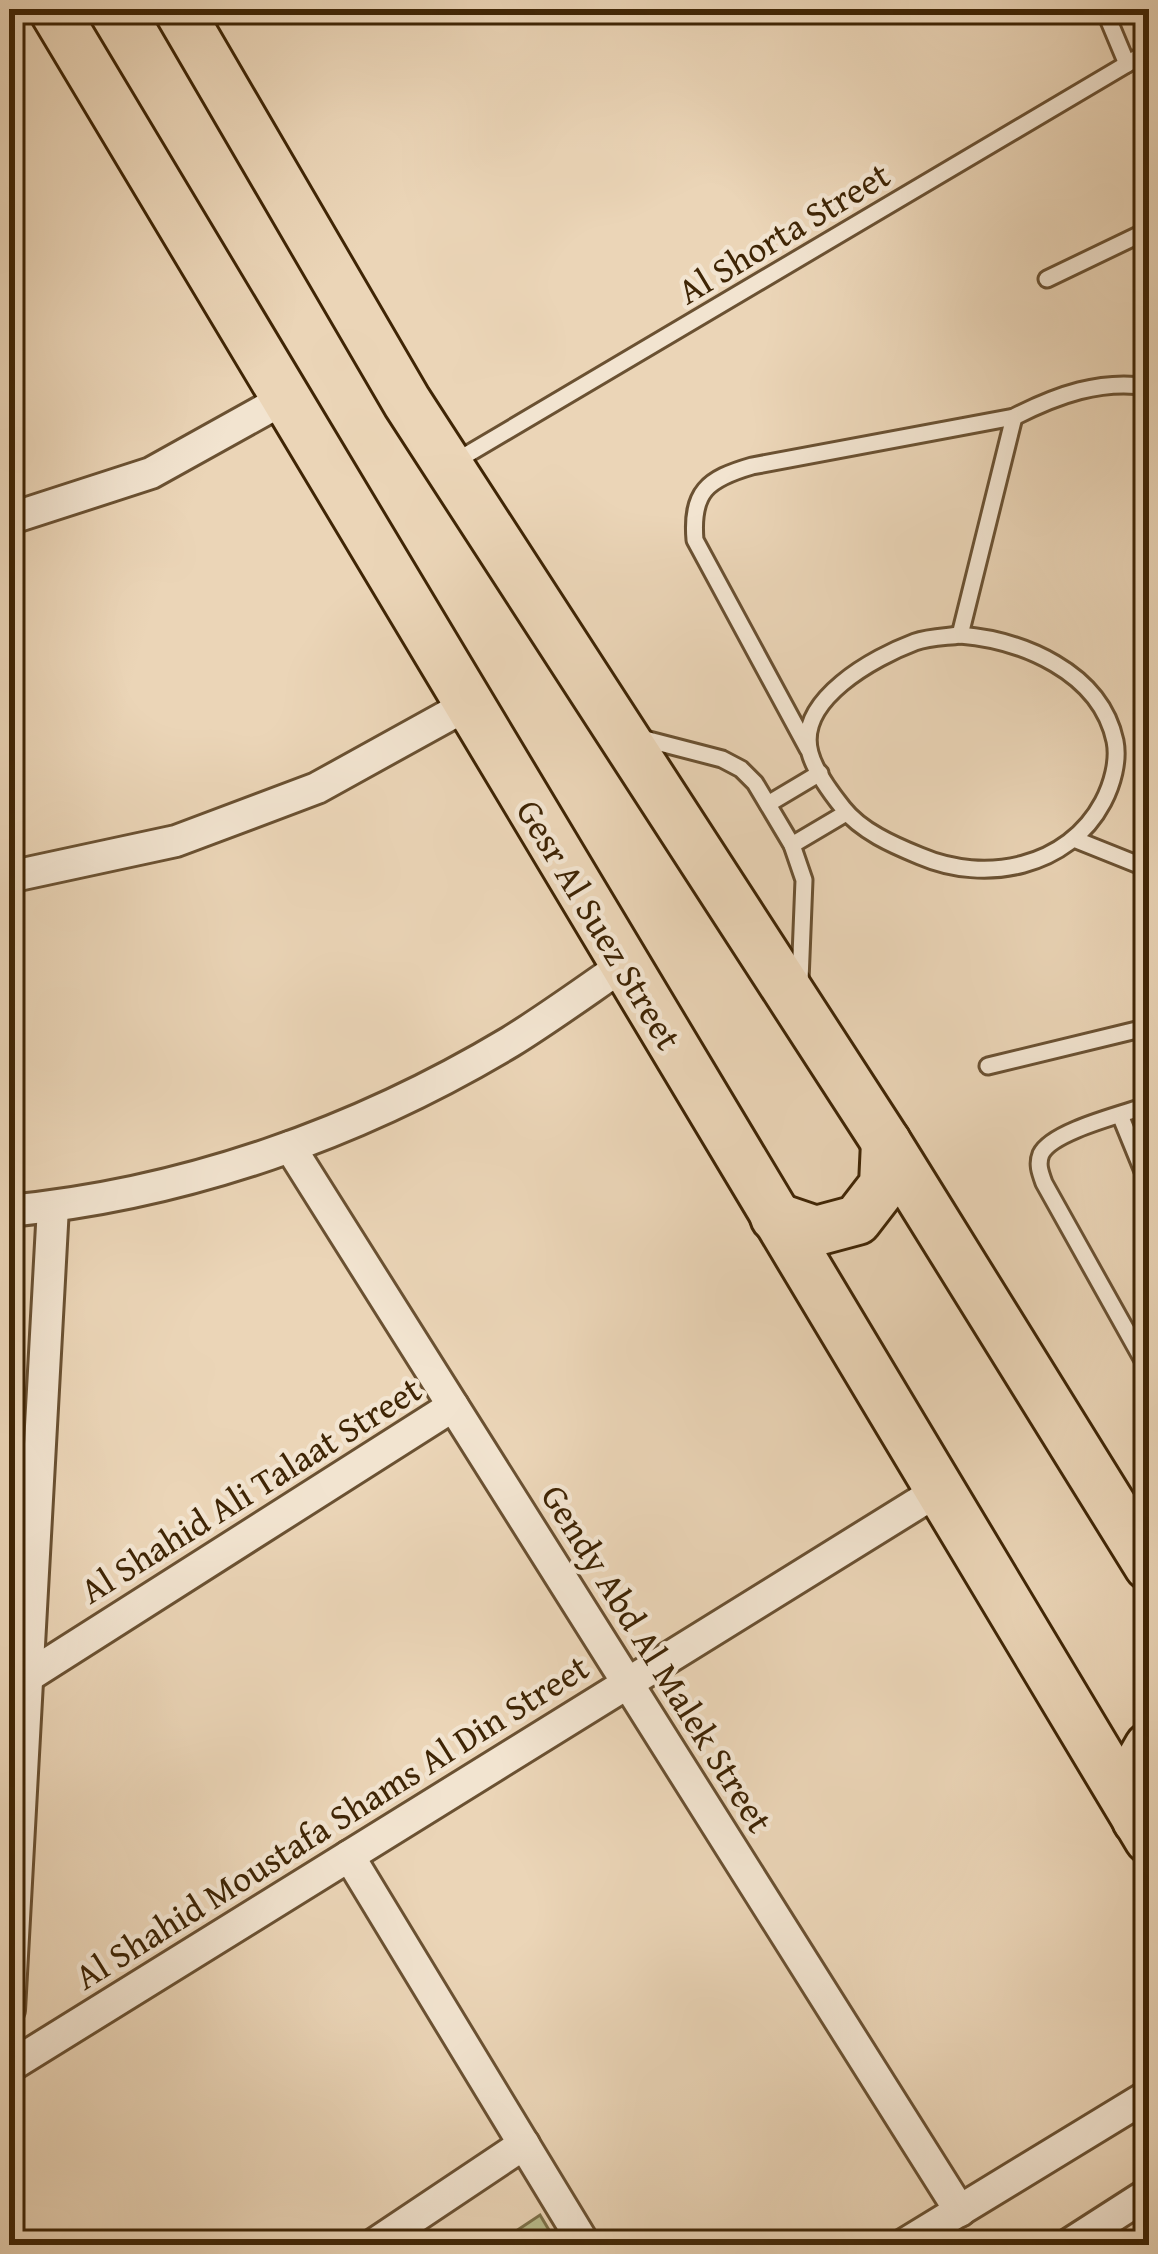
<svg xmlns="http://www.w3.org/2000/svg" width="1158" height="2254" viewBox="0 0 1158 2254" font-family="'Gentium Book Plus',serif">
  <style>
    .park { fill: url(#park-tufts); stroke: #7c7149; stroke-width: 3 }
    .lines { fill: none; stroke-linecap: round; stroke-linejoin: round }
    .service-casing { stroke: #6a5132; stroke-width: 21 }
    .minor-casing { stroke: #6a5132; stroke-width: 36 }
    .primary-casing { stroke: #3f2505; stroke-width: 54 }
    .service { stroke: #f2e4d0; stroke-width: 15 }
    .minor { stroke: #f2e4d0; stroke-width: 30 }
    .primary { stroke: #ebd5b7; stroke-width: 48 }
    .labels { text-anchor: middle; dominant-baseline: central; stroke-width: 9; stroke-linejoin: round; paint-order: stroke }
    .street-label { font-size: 36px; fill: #3f2505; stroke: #f2e4d0 }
  </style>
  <defs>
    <pattern id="park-tufts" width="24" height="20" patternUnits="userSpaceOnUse" patternTransform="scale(3)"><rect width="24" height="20" fill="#b9bd8d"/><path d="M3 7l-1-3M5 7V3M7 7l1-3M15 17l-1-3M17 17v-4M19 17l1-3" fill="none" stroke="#a0a278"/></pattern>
  </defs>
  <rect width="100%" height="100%" fill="#ebd5b7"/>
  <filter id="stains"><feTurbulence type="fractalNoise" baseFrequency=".00167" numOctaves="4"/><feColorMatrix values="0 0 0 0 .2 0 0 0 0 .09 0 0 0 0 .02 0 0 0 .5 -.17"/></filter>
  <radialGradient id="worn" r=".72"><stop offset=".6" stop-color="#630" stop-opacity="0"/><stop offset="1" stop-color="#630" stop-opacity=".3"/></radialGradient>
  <path class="park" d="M540 2215 558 2245H495Z"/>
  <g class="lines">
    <g class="service-casing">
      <g id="service">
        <path d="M1104 9 1127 64"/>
        <path d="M1047 279 1149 230"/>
        <path d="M451 464 1149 51"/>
        <path d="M960 635C1021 640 1100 671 1115 741 1119 761 1112 785 1103 802 1068 868 985 884 920 856 893 845 861 831 843 808 831 793 815 772 810 753 795 700 875 657 915 642 929 637 945 637 960 635Z"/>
        <path d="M960 635 1014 417"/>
        <path d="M641 738 722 759 741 769 755 783 792 845 804 880 800 981"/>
        <path d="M808 749 695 540C691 492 707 479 752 466L1014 417C1057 395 1101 379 1149 387"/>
        <path d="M768 804 820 773"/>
        <path d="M1074 839 1149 869"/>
        <path d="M792 845 846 813"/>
        <path d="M988 1066 1149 1027"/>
        <path d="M1149 1105C1124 1114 1052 1131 1041 1154 1037 1164 1040 1172 1044 1183L1149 1371"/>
        <path d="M1120 1115 1149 1186"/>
      </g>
    </g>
    <g class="minor-casing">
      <g id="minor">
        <path d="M9 519 151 473 286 398"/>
        <path d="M9 877 176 841 317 788 469 704"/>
        <path d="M290 1147 960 2211"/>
        <path d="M9 1211C186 1194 358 1133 510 1042 549 1018 587 990 625 964"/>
        <path d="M27 1677 453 1406"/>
        <path d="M349 1856 585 2245"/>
        <path d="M9 2010 53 1207"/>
        <path d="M9 2067 939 1490"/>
        <path d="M373 2245 524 2144"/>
        <path d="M903 2245 1149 2095"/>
        <path d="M1068 2245 1149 2193"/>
      </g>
    </g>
    <g class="primary-casing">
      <g id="primary">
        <path d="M53 9 1149 1839"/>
        <path d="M178 9 407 402 886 1142 1149 1566"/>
        <path d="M775 1217 816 1231 857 1220 884 1185 886 1142"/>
        <path d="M1137 1820 1134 1773 1149 1747"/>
      </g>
    </g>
    <use href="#service" class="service"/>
    <use href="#minor" class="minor"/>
    <use href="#primary" class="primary"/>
  </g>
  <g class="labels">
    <g class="street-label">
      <text transform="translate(783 232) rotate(-31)">Al Shorta Street</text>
      <text transform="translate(600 924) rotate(59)">Gesr Al Suez Street</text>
      <text transform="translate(250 1489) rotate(-32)">Al Shahid Ali Talaat Street</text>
      <text transform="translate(658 1658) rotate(58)">Gendy Abd Al Malek Street</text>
      <text transform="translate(331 1821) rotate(-32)">Al Shahid Moustafa Shams Al Din Street</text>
    </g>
  </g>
  <rect width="1158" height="2254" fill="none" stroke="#ebd5b7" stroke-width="48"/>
  <rect x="12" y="12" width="1134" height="2230" fill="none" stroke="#3f2505" stroke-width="6"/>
  <rect x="24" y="24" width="1110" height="2206" fill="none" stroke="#3f2505" stroke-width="3"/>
  <rect width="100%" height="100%" filter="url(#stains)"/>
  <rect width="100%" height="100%" fill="url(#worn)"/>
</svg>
